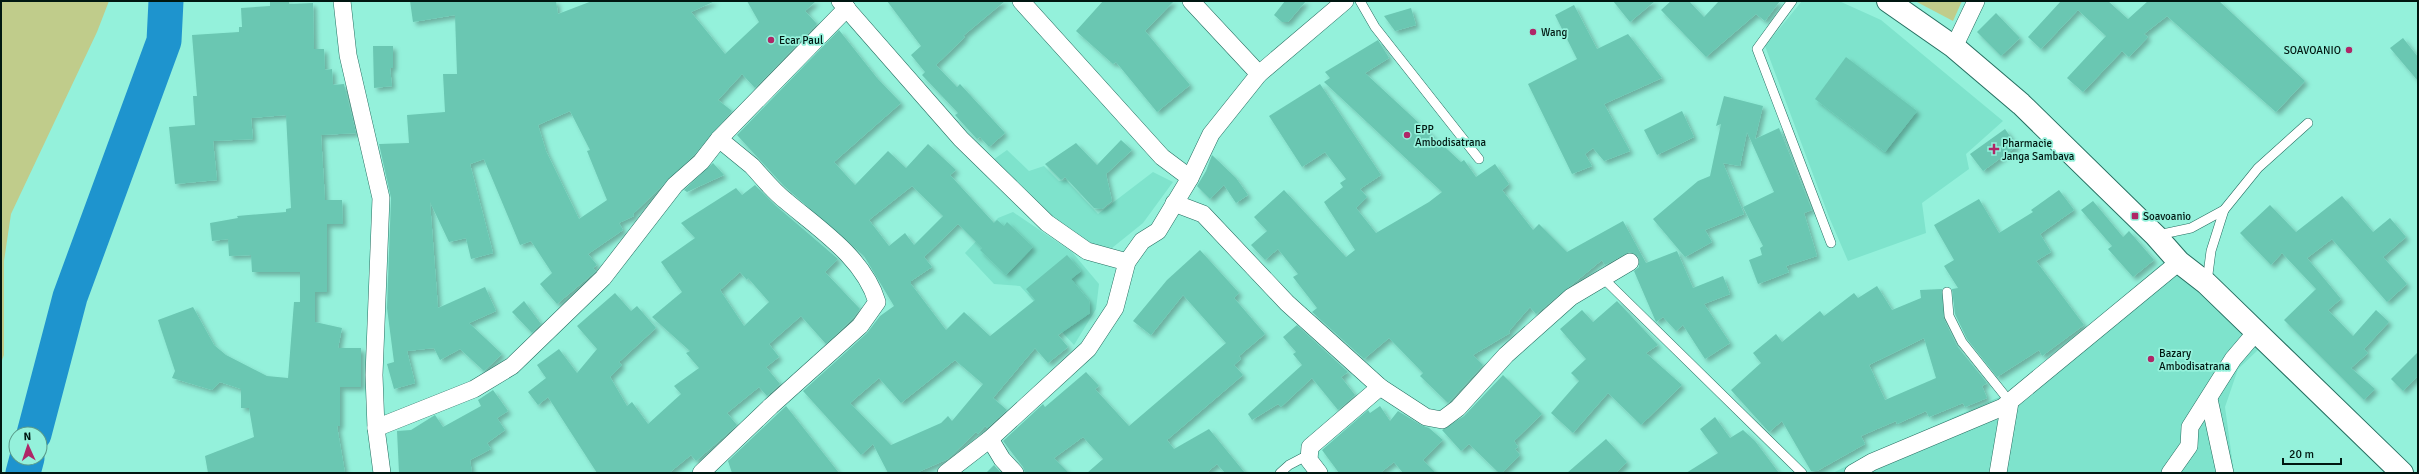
<svg xmlns="http://www.w3.org/2000/svg" width="2419" height="474" viewBox="0 0 2419 474" font-family="Signika,sans-serif">
  <style>
    .built { fill: #7ee3cc }
    .green { fill: #c0cc8b }
    .lines { fill: none; stroke-linecap: round; stroke-linejoin: round }
    .river { stroke: #1e94ce; stroke-width: 35 }
    .building { fill: #6ac7b2; fill-rule: evenodd; filter: url(#shadow) }
    .service-casing { stroke: #256e60; stroke-width: 10 }
    .minor-casing { stroke: #256e60; stroke-width: 18 }
    .secondary-casing { stroke: #256e60; stroke-width: 24 }
    .service { stroke: #fff; stroke-width: 9 }
    .minor { stroke: #fff; stroke-width: 17 }
    .secondary { stroke: #fff; stroke-width: 22 }
    .poi-dot { fill: #af2667; stroke: #94f1db; stroke-width: 1.5 }
    .labels { text-anchor: middle; dominant-baseline: central; stroke-width: 3.5; stroke-linejoin: round; paint-order: stroke }
    .poi-label { font-size: 11px; fill: #001711; stroke: #94f1db; text-anchor: start }
  </style>
  <defs>
    <filter id="shadow"><feDropShadow dx="3.5" dy="3.5" stdDeviation="2" flood-color="#0004"/></filter>
  </defs>
  <rect width="100%" height="100%" fill="#94f1db"/>
  <g class="built">
    <path d="M1802 1H1839L1881 20 2003 121 1966 154 1969 169 1922 203 1926 233 1848 261 1829 217 1765 46Z"/>
    <path d="M1007 150 1029 171 1044 166 1059 181 1066 180 1098 214 1153 172 1173 182 1143 223 1112 248 1081 242 990 162Z"/>
    <path d="M1013 212 1072 252 1099 284 1096 309 1074 345 1020 286 994 284 965 253 998 218Z"/>
    <path d="M2166 260 2260 348 2238 369 2225 407 2234 473H1833L1864 457 2015 390Z"/>
  </g>
  <g class="green">
    <path d="M1 1H109L97 32 11 214 4 261V355L1 363Z"/>
    <path d="M1915 1H1962L1953 21Z"/>
  </g>
  <g class="lines">
    <g class="river">
      <path d="M34 434 70 297 164 41 166 1"/>
      <path d="M23 473 27 458"/>
    </g>
  </g>
  <g class="building">
    <path d="M270 1H289V4L313 3 314 49H324L325 70 332 69 333 85 344 84 356 133 321 135 325 200H342L343 224H327V292H315V322L342 328 338 348H361V387H340V426H337L345 473H208L205 456 254 437 249 408H241V389L220 382 212 390 172 378 175 371 158 320 193 307 214 345 226 355 267 376 288 378 294 302H300V272H252L251 255 229 256 228 239 212 241 210 223 238 218 237 216 286 212V209L291 208 286 115 251 118 253 139 213 141 217 180 175 184 169 127 195 125 193 96H197L192 35 239 32V27H242L241 8 270 6Z"/>
    <path d="M410 1H556L558 14 592 1H715L691 12 725 54 759 22 747 1H816L805 11 817 24 755 88 742 74 718 100 732 111 694 155 633 214 634 216 619 223 623 230 588 254 597 265 593 268 596 271 557 304 540 284 552 273 531 241 520 245 484 159 470 164 493 253 471 259 466 238 449 242 430 202 438 308 485 287 496 311 469 323 502 354 484 371 460 349 440 360 434 348 407 351 415 383 394 389 387 364 394 362 387 308 391 198 379 144 409 143 407 115 445 112 443 74H457L455 15 413 22ZM570 111 590 150 587 151 607 200 579 219 546 151 538 125Z"/>
    <path d="M887 1H1005L963 36 965 37 936 65 957 87 960 84 1005 133 989 147 980 137 977 139 955 115 958 113 922 75 925 72 911 55 921 46Z"/>
    <path d="M1103 1H1174L1145 31 1190 85 1157 112 1116 62 1113 64 1076 31Z"/>
    <path d="M1285 1H1306L1288 22H1282L1274 15Z"/>
    <path d="M1613 1H1655L1630 22Z"/>
    <path d="M1671 1H1689L1704 17 1719 1H1780L1765 21 1756 14 1706 57 1661 10Z"/>
    <path d="M2061 1H2108L2128 19 2148 1H2219L2305 81 2276 112 2167 16 2144 34 2148 37 2129 57 2122 51 2083 92 2067 78 2106 36 2078 10 2041 49 2028 37Z"/>
    <path d="M1574 5 1597 49 1628 34 1662 78 1604 104 1630 151 1604 161 1593 148 1585 154 1592 166 1572 174 1528 84 1577 59 1555 15Z"/>
    <path d="M1411 8 1416 25 1395 31 1384 16Z"/>
    <path d="M1996 13 2020 38 2001 56 1977 32Z"/>
    <path d="M839 30 877 78 901 103 834 162 855 185 888 151 906 168 928 144 956 170 950 175 994 223 997 220 1004 226 1007 222 1033 247 1006 275 980 250 982 248 958 224 924 257 932 267 911 281V284L946 330 964 312 990 336 1035 300 1026 289 1067 255 1081 271 1071 279 1089 301 1090 313 1058 335 1068 347 1048 363 1035 348 993 398 1007 410 987 428 985 426 978 434 976 432 948 459 916 473H888L873 444 861 455 803 391 867 333 880 316 894 306 864 256 784 186 737 135ZM912 186 943 216 914 245 905 233 889 246 869 220ZM955 360 983 384 952 421 948 416 941 423 891 445 850 403 879 378 901 403Z"/>
    <path d="M2403 38 2418 57V81L2390 48Z"/>
    <path d="M1378 40 1389 58 1365 73 1461 162 1464 160 1476 177 1495 164 1509 184 1502 190 1533 230 1539 224 1567 252 1623 221 1646 263 1677 251 1693 288 1723 276 1730 294 1704 304 1730 343 1705 359 1683 325 1676 331 1663 317 1656 322 1634 271 1639 267V257L1629 252 1605 265 1602 260 1536 314 1530 307 1509 331 1510 333 1473 355 1483 365 1448 403 1420 376 1423 373 1389 338 1364 359 1312 312 1317 308 1293 277 1298 274 1278 249 1265 260 1251 245 1267 231 1254 217 1284 190 1346 257 1355 250 1324 202 1343 187 1340 183 1346 179 1325 152 1302 167 1269 116 1320 84 1381 175 1360 189 1367 197 1356 208 1376 233 1429 202 1442 192 1324 82 1330 78 1325 72Z"/>
    <path d="M373 46H393V68H390L392 86 374 88Z"/>
    <path d="M1846 57 1917 111 1885 152 1815 99Z"/>
    <path d="M1724 96 1763 106 1755 139 1779 128 1812 210 1804 213 1817 256 1786 266 1789 272 1758 284 1749 260 1762 255 1760 248 1763 246 1743 207 1774 192 1747 132 1740 166 1723 163 1744 214 1705 230 1712 242 1685 257 1653 219 1698 181 1710 176 1721 124 1716 126Z"/>
    <path d="M1682 111 1694 137 1657 155 1644 130Z"/>
    <path d="M2005 129 2017 146 1983 171 1970 154Z"/>
    <path d="M1121 140 1132 150 1106 174 1112 201 1102 209 1094 208 1065 177 1061 180 1045 164 1076 143 1097 165Z"/>
    <path d="M1212 155 1236 178 1248 195 1236 203 1224 185 1210 199 1197 186 1206 171Z"/>
    <path d="M713 163 724 175 687 192 684 190Z"/>
    <path d="M755 185 775 205 838 259 825 272 860 309 852 319 826 344 801 316 769 344 779 357 766 367 780 384 767 396 759 387 727 413 737 425 696 461 691 455 669 473H597L548 397 538 405 528 392 546 378 537 365 559 349 577 373 597 349 577 326 615 293 631 311 637 306 656 328 619 362 622 365 610 377 627 406 632 402 648 424 681 394 674 386 699 368 686 353 690 351 652 317 682 292 661 262 695 238 681 223 736 188 742 195ZM740 272 747 280 748 278 769 302 744 326 720 290Z"/>
    <path d="M2059 190 2074 210 2040 234 2051 252 2036 261 2084 325 2042 356 2039 350 1997 377 1967 339 1955 314 1952 289 1958 288 1944 266 1954 260 1934 225 1979 199 1999 233 2033 212 2031 210Z"/>
    <path d="M2342 196 2373 232 2390 218 2406 237 2383 257 2407 284 2387 302 2332 239 2307 258 2341 299 2328 310 2353 336 2376 310 2389 322 2364 349 2368 353 2351 368 2375 389 2364 400 2284 320 2316 289 2282 253 2271 265 2240 233 2270 205 2296 232Z"/>
    <path d="M2093 201 2123 237 2129 231 2154 260 2133 277 2108 249 2112 246 2081 210Z"/>
    <path d="M1200 250 1239 293 1234 298 1265 334 1239 356 1241 359 1234 365 1243 375 1167 440 1174 449 1209 429 1245 473H1225L1217 464 1206 473H1087L1103 459 1083 437 1054 458 1069 473H1025L1023 467 1003 441 1043 404 1045 407 1086 372 1099 386 1095 389 1129 426 1226 343 1183 295 1151 335 1133 321 1167 280Z"/>
    <path d="M1877 286 1892 310 1921 298 1920 290 1942 289 1944 319 1957 346 1987 383 1982 386 1987 398 1965 407 1963 403 1929 417 1926 411 1897 424 1896 421 1861 436 1865 444 1817 471H1811L1782 421 1769 432 1731 390 1761 363 1753 353 1776 334 1782 342 1820 311 1824 316 1854 293 1858 298ZM1924 338 1936 378 1885 400 1869 365Z"/>
    <path d="M524 301 541 324 532 333 512 312Z"/>
    <path d="M1617 301 1658 345 1646 353 1682 385 1641 425 1608 393 1573 433 1551 413 1579 381 1571 373 1586 359 1560 329 1582 310 1593 322Z"/>
    <path d="M1297 325 1348 372 1341 377 1355 395 1338 410 1312 378 1281 407 1278 404 1252 420 1248 414 1302 365 1293 354 1296 352 1283 337Z"/>
    <path d="M2418 352V376L2403 391 2391 379Z"/>
    <path d="M1503 375 1542 414 1514 441 1518 447 1515 449 1520 455 1502 473H1499L1469 444 1461 451 1442 430 1464 416Z"/>
    <path d="M493 390 508 411 497 418 505 430 487 443 491 449 470 460 472 473H399L397 431 411 430 435 415 443 427 481 406 478 400Z"/>
    <path d="M786 406 839 473H732L728 461Z"/>
    <path d="M1380 406 1390 421 1398 411 1421 425 1429 428 1443 440 1423 460 1436 473H1403L1394 462 1380 473H1339L1322 450 1368 410 1370 413Z"/>
    <path d="M1715 417 1730 438 1743 430 1755 441 1779 473H1686L1718 453 1700 429Z"/>
    <path d="M1606 439 1627 462 1616 473H1567Z"/>
    <path d="M994 465 1001 473H986Z"/>
  </g>
  <g class="lines">
    <g class="service-casing">
      <g id="service">
        <path d="M1360 1 1375 27 1479 159"/>
        <path d="M1792 1 1757 49 1831 243"/>
        <path d="M2158 235 2191 228 2224 210 2258 168 2308 123"/>
        <path d="M1603 278 1802 473"/>
        <path d="M2207 282 2211 251 2224 210"/>
        <path d="M1947 292 1949 316 1962 342 2010 402"/>
        <path d="M1280 473 1289 465 1310 454"/>
      </g>
    </g>
    <g class="minor-casing">
      <g id="minor">
        <path d="M342 1 348 55 381 198 374 375 376 428 382 473"/>
        <path d="M840 1 961 139 1047 223 1087 251 1127 262"/>
        <path d="M1021 1 1162 157 1190 178"/>
        <path d="M1191 1 1259 74"/>
        <path d="M1954 47 1976 1"/>
        <path d="M1174 203 1203 214 1287 303 1380 387 1426 417 1442 420 1458 408 1506 355 1571 297 1630 262"/>
        <path d="M2209 399 2225 473"/>
        <path d="M376 428 474 389 512 366 603 278 675 185 701 162 719 139 847 8"/>
        <path d="M990 439 1002 459 1015 473"/>
        <path d="M701 473 771 406 860 326 877 302C864 258 819 229 786 201 773 191 763 178 752 166 741 157 730 148 719 139"/>
        <path d="M946 473 990 439 1088 349 1115 308 1127 262 1142 241 1158 231 1190 178 1211 134 1259 74 1345 1"/>
        <path d="M1319 473 1309 460 1310 447 1380 387"/>
        <path d="M1853 473 1872 462 2003 407 2179 262"/>
        <path d="M1998 473 2010 402"/>
        <path d="M2170 473 2189 446 2190 427 2233 359 2256 332"/>
      </g>
    </g>
    <g class="secondary-casing">
      <path id="secondary" d="M1888 1 1954 47 2021 104 2156 236 2179 262 2206 283 2402 473"/>
    </g>
    <use href="#service" class="service"/>
    <use href="#minor" class="minor"/>
    <use href="#secondary" class="secondary"/>
  </g>
  <g class="poi-dot">
    <circle cx="1533" cy="32" r="4"/>
    <circle cx="771" cy="40" r="4"/>
    <circle cx="2349" cy="50" r="4"/>
    <circle cx="1407" cy="135" r="4"/>
    <path d="M1992 143h4v4h4v4h-4v4h-4v-4h-4v-4h4z"/>
    <rect x="2131" y="212" width="8" height="8" rx="2"/>
    <circle cx="2151" cy="359" r="4"/>
  </g>
  <g class="labels">
    <g class="poi-label">
      <text x="1541" y="32">Wang</text>
      <text x="779" y="40">Ecar Paul</text>
      <text x="2341" y="50" text-anchor="end">SOAVOANIO</text>
      <text x="1415" y="129">EPP<tspan x="1415" dy="13">Ambodisatrana</tspan></text>
      <text x="2002" y="143">Pharmacie<tspan x="2002" dy="13">Janga Sambava</tspan></text>
      <text x="2143" y="216">Soavoanio</text>
      <text x="2159" y="353">Bazary<tspan x="2159" dy="13">Ambodisatrana</tspan></text>
    </g>
  </g>
  <rect width="2419" height="474" fill="none" stroke="#001711" stroke-width="4"/>
  <g transform="translate(28 446) rotate(357)"><circle r="19" fill="#94f1db" stroke="#599a8a"/>
  <path d="M0-3L7 15L0 10L-7 15Z" fill="#af2667"/>
  <text y="-6" font-size="11" font-weight="bold" text-anchor="middle" fill="#001711">N</text>
  </g>
  <path d="M2283 458v6h58v-6" fill="none" stroke="#001711" stroke-width="2"/>
  <text x="2289" y="458" font-size="12" fill="#001711" stroke="#94f1db" stroke-width="3" paint-order="stroke">20 m</text>
</svg>
